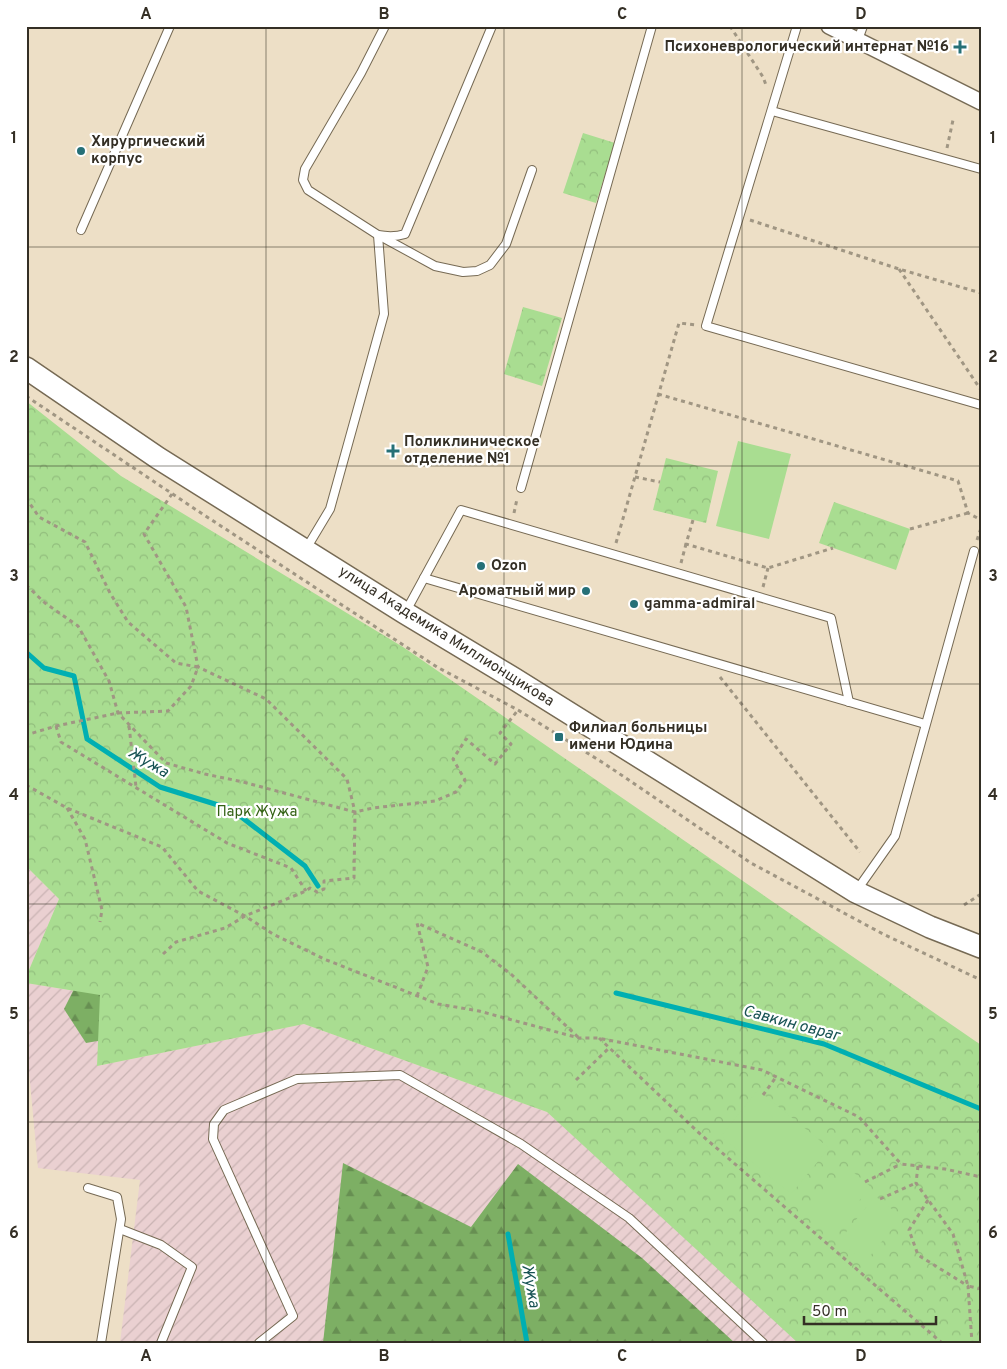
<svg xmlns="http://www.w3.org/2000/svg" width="1007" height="1369" viewBox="0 0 1007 1369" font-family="Overpass,sans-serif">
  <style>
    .industrial { fill: url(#industrial-furrows) }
    .forest { fill: url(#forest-firs) }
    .park { fill: url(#park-crowns) }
    .pitch { fill: #a9dd91 }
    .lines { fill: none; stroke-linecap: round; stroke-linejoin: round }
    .stream { stroke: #00afb2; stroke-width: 5 }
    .lane-casing { stroke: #766a54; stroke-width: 10 }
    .street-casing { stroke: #766a54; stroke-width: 18 }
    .secondary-casing { stroke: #766a54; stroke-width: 24 }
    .path { stroke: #a09683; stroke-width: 3; stroke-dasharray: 4 4; stroke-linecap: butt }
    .lane { stroke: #fff; stroke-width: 8 }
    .street { stroke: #fff; stroke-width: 15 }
    .secondary { stroke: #fff; stroke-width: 21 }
    .grid { fill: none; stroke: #342f25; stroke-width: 1; stroke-opacity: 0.55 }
    .poi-dot { fill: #267077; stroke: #fff; stroke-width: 2 }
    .labels { text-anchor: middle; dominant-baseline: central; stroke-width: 4.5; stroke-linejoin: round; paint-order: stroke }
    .poi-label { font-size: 15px; font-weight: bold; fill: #342f25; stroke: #fff; text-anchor: start }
    .street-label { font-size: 15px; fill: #342f25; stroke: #fff }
    .park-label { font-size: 15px; fill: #346215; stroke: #fff }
    .water-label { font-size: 16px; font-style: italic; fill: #185354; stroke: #fff }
    .neatline { fill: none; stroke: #342f25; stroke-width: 2 }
    .grid-label { font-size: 16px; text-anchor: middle; font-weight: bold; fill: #342f25 }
  </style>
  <defs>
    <pattern id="industrial-furrows" width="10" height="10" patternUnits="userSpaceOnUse" patternTransform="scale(1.25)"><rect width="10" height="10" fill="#ead0d1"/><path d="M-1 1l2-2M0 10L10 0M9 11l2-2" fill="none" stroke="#c9b3b3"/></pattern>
    <pattern id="forest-firs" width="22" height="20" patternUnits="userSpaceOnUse" patternTransform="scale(1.25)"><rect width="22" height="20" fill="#7daf64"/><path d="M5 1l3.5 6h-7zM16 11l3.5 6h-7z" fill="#678f52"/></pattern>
    <pattern id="park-crowns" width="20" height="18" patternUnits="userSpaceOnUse" patternTransform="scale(1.25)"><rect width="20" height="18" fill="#a9dd91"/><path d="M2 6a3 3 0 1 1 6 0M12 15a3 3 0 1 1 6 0" fill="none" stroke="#92be7d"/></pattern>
  </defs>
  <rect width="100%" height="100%" fill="#eddfc6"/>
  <g class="industrial">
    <path d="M26 866 59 899 26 977Z"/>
    <path d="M26 983 100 995 97 1066 304 1024 547 1112 803 1343H120L140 1180 38 1168 26 1039Z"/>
  </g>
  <g class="forest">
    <path d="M108 969 132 1035 86 1043 64 1009 79 979Z"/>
    <path d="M343 1163 471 1227 518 1164 642 1258 735 1343H323Z"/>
  </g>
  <g class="park">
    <path d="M583 133 615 143 596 203 563 193Z"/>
    <path d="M523 307 562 318 542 386 504 374Z"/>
    <path d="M26 401 121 476 403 647 981 1045V1343H798L547 1112 304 1024 97 1066 100 995 26 983V977L59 899 26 866Z"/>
    <path d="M666 458 718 471 706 523 653 510Z"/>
    <path d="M834 502 910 529 896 570 819 543Z"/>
  </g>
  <g class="pitch">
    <path d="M738 441 791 454 769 539 716 526Z"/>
    <path d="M758 1090 829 1148 791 1194 721 1136Z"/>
    <path d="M847 1167 871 1187 831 1233 808 1213Z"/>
    <path d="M875 1196 902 1217 865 1262 839 1241Z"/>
  </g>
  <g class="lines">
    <g class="stream">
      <path d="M26 652 44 668 74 676 87 739 160 787 231 809 305 866 318 886"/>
      <path d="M616 993 824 1044 981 1109"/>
      <path d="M508 1234 527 1343"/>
    </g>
    <g class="lane-casing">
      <g id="lane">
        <path d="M385 26 361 73 305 169 303 180 308 190 378 235C389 237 396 237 405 234L492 26"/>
        <path d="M797 26 706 326 981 405"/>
        <path d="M858 40 863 26"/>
        <path d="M772 111 981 169"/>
        <path d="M81 230 170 26"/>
        <path d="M382 237 435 266 463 272 477 271 490 265 506 244 532 170"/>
        <path d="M521 488 652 26"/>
        <path d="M306 549 330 509 384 314 378 235"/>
        <path d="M424 578 925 724"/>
        <path d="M405 613 461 510 831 618 849 702"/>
        <path d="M857 890 895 836 974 551"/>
        <path d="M88 1188 117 1197 121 1219 101 1343"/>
        <path d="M120 1229 161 1245 192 1267 161 1343"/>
        <path d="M259 1343 293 1316 213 1139 214 1124 224 1110 297 1079 400 1075 521 1144 629 1218 763 1343"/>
      </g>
    </g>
    <g class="street-casing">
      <path id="street" d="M829 26 981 102"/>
    </g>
    <g class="secondary-casing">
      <path id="secondary" d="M26 368 158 458 405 613 513 678 856 892 930 927 981 947"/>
    </g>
    <g class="path">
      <path d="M730 26 763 77 766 85"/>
      <path d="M947 148 953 120"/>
      <path d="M750 220 899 269 981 293"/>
      <path d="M899 269 981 390"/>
      <path d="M658 394 958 481 968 513 981 520"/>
      <path d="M26 396 201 513 437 667 518 710 605 764 751 863 883 934 981 980"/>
      <path d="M635 477 660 482"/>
      <path d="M26 498 39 517 85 542 110 593 128 622 176 663 198 667 191 686 168 711 118 713 56 726 26 735"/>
      <path d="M514 513 517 499"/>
      <path d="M693 520 686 544 768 568 833 548"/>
      <path d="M910 529 968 513"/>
      <path d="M977 540 981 528"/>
      <path d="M616 543 679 323 696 325"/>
      <path d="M681 563 686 544"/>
      <path d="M26 585 45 603 78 626 109 681 118 713 166 763 205 774 243 782 355 812 373 808 435 801 456 792 465 780 453 759 466 739 495 764 511 744 500 733 518 710"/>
      <path d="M763 587 768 568"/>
      <path d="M720 677 860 852"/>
      <path d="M56 726 61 742 227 843 291 868 306 891"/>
      <path d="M129 726 136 787"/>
      <path d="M26 785 67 808 162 847 198 891 245 916 273 934 324 959 438 1004 479 1011 579 1038H598L762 1070 859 1117 901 1164 945 1169 981 1177"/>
      <path d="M67 808 85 839 102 910 100 922"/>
      <path d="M964 905 981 894"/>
      <path d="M163 954 176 942 225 928 245 916 306 891 310 888 317 892 324 889V881L354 878 355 812 347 779 266 699 198 667 186 607 144 534 172 494"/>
      <path d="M417 996 428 967 417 923 482 952 512 975 579 1038"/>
      <path d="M599 1038 698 1132 942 1343"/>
      <path d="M576 1080 609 1048"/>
      <path d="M763 1095 776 1077"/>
      <path d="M918 1166 916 1183 953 1234 968 1286 981 1289"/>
      <path d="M865 1182 901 1164"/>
      <path d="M880 1199 916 1183"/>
      <path d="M928 1200 909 1230 918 1255 968 1286 972 1343"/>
    </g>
    <use href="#lane" class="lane"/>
    <use href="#street" class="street"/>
    <use href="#secondary" class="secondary"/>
  </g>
  <path class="grid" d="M266 26V1343M504 26V1343M742 26V1343M26 247H981M26 466H981M26 684H981M26 904H981M26 1122H981"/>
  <g class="poi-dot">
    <path d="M957.5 39.5h5v5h5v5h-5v5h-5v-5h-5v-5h5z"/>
    <circle cx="81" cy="151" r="5"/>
    <path d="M390.5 443.5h5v5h5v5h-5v5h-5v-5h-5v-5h5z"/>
    <circle cx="481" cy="566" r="5"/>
    <circle cx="586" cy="591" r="5"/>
    <circle cx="634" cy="604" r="5"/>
    <rect x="554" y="732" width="10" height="10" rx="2.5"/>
  </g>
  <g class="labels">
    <g class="poi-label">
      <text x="949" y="47" text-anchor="end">Психоневрологический интернат №16</text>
      <text x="91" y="142">Хирургический<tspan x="91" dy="17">корпус</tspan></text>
      <text x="404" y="442">Поликлиническое<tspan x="404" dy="17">отделение №1</tspan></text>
      <text x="491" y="566">Ozon</text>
      <text x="576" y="591" text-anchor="end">Ароматный мир</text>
      <text x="644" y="604">gamma-admiral</text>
      <text x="569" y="728">Филиал больницы<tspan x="569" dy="17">имени Юдина</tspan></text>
    </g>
    <g class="street-label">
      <text transform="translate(446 637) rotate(32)">улица Академика Миллионщикова</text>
    </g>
    <g class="park-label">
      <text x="257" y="812">Парк Жужа</text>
    </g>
    <g class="water-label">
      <text transform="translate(148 763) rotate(31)">Жужа</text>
      <text transform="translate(791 1024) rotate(15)">Савкин овраг</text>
      <text transform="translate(530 1286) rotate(80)">Жужа</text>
    </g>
  </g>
  <rect width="1007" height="1369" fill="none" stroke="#ffffff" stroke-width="55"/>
  <path d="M804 1316v8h132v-8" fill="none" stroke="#342f25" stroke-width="2.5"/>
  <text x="812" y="1316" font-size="15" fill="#342f25" stroke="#ffffff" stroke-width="4" paint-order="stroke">50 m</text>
  <rect x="28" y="28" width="952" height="1314" class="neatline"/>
  <g class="grid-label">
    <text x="146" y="19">A</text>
    <text x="384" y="19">B</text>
    <text x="622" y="19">C</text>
    <text x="861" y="19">D</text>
    <text x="14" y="143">1</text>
    <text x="993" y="143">1</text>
    <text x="14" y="362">2</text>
    <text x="993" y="362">2</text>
    <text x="14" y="581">3</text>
    <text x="993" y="581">3</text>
    <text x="14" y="800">4</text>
    <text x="993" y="800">4</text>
    <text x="14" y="1019">5</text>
    <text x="993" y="1019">5</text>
    <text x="14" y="1238">6</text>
    <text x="993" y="1238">6</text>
    <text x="146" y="1361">A</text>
    <text x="384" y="1361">B</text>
    <text x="622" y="1361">C</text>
    <text x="861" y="1361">D</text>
  </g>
</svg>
